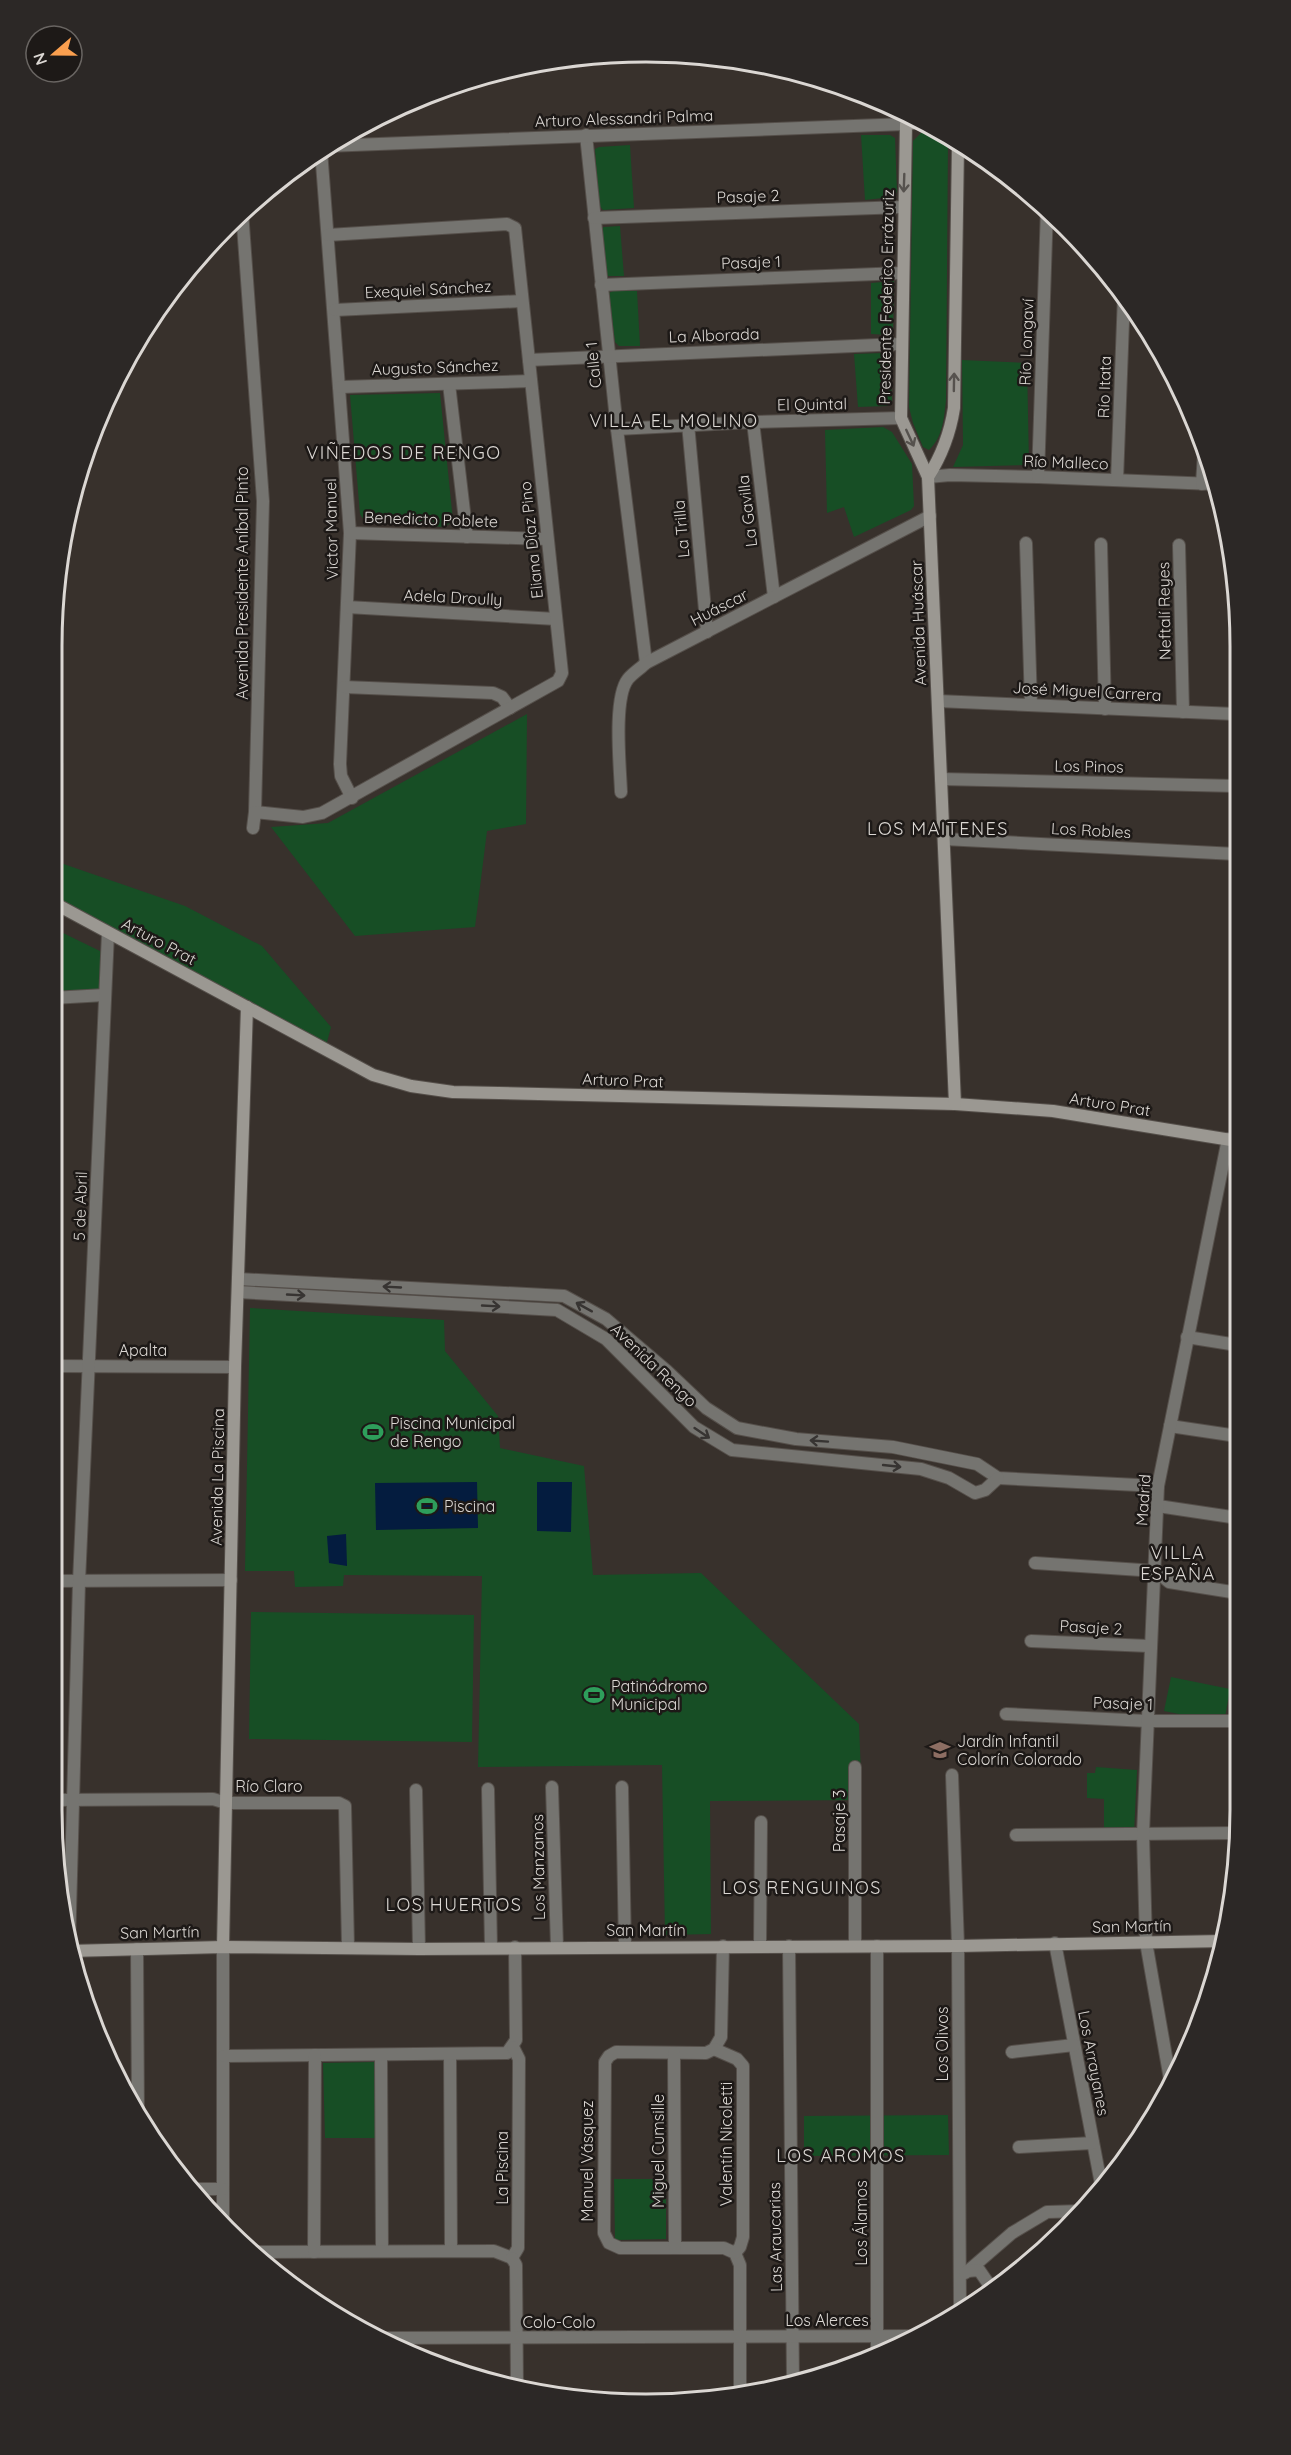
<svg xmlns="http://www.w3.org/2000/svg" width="1291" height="2455" viewBox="0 0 1291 2455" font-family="Quicksand,sans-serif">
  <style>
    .green { fill: #174e25 }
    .water { fill: #041c3f }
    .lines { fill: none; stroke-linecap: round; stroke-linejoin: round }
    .street-casing { stroke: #554f4a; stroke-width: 14 }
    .secondary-casing { stroke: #554f4a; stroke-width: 14 }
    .street { stroke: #757470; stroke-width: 12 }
    .secondary { stroke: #9b9892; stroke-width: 12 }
    .oneway { stroke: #56524e }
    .oneway2 { stroke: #373432 }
    .labels { text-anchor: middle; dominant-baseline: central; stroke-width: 5; stroke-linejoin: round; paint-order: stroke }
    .street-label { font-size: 16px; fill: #dbd7d3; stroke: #1d1917 }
    .poi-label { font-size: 16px; fill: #dbd7d3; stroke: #1d1917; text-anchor: start }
    .neighbourhood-label { font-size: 18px; letter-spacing: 1.5px; fill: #dbd7d3; stroke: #1d1917 }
    .rim { fill: none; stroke: #dbd7d3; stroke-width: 3 }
  </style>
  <rect width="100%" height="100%" fill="#38312c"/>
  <g class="green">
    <path d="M921 133 941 134 948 140 946 400C944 418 943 437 929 450L923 447 913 423 909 407 913 141Z"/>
    <path d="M861 135H890L895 138 897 192 892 197 865 200Z"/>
    <path d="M630 145 634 208 603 210 599 205 595 149 599 147Z"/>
    <path d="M620 226 624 276H608L606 274 601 229 604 227Z"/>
    <path d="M894 281 893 331 889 335 871 334V283Z"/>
    <path d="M613 291H637L640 346H619L615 342 609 293Z"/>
    <path d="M884 353 890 361 892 401 887 406 858 407 854 354Z"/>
    <path d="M962 360 1027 363 1029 465 953 467 963 445Z"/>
    <path d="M440 393 453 521 445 527 365 522 360 514 350 395Z"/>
    <path d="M883 427 892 432 912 464 914 506 911 510 854 537 844 507 827 513 825 430Z"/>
    <path d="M527 714 526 824 487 831 475 927 355 936 271 827 328 823Z"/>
    <path d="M52 860 185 906 262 946 331 1027 326 1046 52 904Z"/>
    <path d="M61 932 102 952 98 1002 52 1004V951Z"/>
    <path d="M250 1308 444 1320 445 1351 498 1416 500 1448 584 1466 593 1575 701 1573 859 1724 862 1800 710 1801 711 1934 665 1935 662 1765 478 1767 482 1576 344 1575 343 1586 295 1587 294 1571H245Z"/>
    <path d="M251 1612 474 1615 472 1742 249 1739Z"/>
    <path d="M1171 1677 1230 1689 1224 1723 1164 1711Z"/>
    <path d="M1096 1767 1137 1770 1134 1833 1104 1834V1799L1087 1798V1773H1095Z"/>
    <path d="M376 2062 377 2138H325L323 2063Z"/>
    <path d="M948 2115 949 2155 804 2156V2116Z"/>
    <path d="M614 2179H666V2239L615 2240Z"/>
  </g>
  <g class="water">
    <path d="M477 1482 478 1528 376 1530 375 1483Z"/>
    <path d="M537 1482H572L571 1532 537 1531Z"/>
    <path d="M346 1534 347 1566 329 1563 327 1536Z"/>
  </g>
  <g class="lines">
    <g class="street-casing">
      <g id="street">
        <path d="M586 135 617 429 646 663"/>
        <path d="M326 146 906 124 907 112"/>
        <path d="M321 150 350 533 340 764 341 776 352 798"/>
        <path d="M242 211 263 501 255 812"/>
        <path d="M594 218 903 207"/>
        <path d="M601 285 902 273"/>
        <path d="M335 310 522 301"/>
        <path d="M529 360 900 344"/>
        <path d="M449 384 467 537"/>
        <path d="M340 387 531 381"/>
        <path d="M753 422 774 597"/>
        <path d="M688 424 707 632"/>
        <path d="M617 429 753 422 901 418"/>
        <path d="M928 477 950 475 1038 477 1213 484"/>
        <path d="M1038 477 1047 208"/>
        <path d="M1117 480 1124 295"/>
        <path d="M1202 484 1204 453"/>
        <path d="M350 533 547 539"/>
        <path d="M1026 543 1031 705"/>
        <path d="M1101 544 1105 709"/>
        <path d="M1179 545 1183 712"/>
        <path d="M347 607 556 619"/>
        <path d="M344 687 493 693 502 697 510 708"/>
        <path d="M938 701 1235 714"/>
        <path d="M941 779 1236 786"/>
        <path d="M621 792C620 766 613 698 628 679 633 673 641 668 646 663L930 516"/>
        <path d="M253 828 255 812 303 817 322 813 558 681 562 673 515 228 507 224 328 235"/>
        <path d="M944 839 1236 854"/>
        <path d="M52 998 105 995"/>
        <path d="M239 1279 564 1296 606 1319 667 1371 706 1408 737 1428 796 1439 893 1447 977 1464 998 1478 1158 1486"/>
        <path d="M238 1292 557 1310 606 1339 694 1427 732 1450 921 1469 949 1478 975 1493 985 1490 998 1478"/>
        <path d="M1187 1337 1237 1345"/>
        <path d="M51 1366 235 1367"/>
        <path d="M1170 1426 1237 1436"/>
        <path d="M1158 1506 1238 1518"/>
        <path d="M1035 1563 1156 1571 1169 1582 1238 1593"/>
        <path d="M51 1581 231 1580"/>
        <path d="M1031 1641 1149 1646"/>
        <path d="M1006 1714 1147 1721H1238"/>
        <path d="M952 1775 958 1946 960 2312"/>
        <path d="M552 1787 557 1947"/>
        <path d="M622 1787 625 1947"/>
        <path d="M488 1789 491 1948"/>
        <path d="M416 1790 419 1949"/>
        <path d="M51 1800 213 1799 226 1803H339L345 1806 348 1947"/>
        <path d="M1016 1835 1239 1833"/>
        <path d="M1055 1943 1102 2189"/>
        <path d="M723 1946 721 2037 714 2049 706 2053 616 2052 609 2056 605 2062 604 2233 609 2243 620 2248H724L735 2253 740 2265V2394"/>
        <path d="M760 1946 761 1822"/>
        <path d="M789 1946 793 2385"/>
        <path d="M855 1946V1767"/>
        <path d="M877 1946V2357"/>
        <path d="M223 1947V2224"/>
        <path d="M69 1949 79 1582 108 933"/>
        <path d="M137 1949 138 2118"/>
        <path d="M714 2049 737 2059 743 2066V2237L740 2247 735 2253"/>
        <path d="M1012 2052 1074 2045"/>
        <path d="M674 2053 675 2248"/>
        <path d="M450 2054 451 2251"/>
        <path d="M381 2055 382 2251"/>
        <path d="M224 2056 507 2053 516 2040 515 1947"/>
        <path d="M1171 2085 1146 1942 1143 1834 1158 1486 1228 1139"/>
        <path d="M1019 2147 1093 2143"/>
        <path d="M191 2189H223"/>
        <path d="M250 2252 494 2251 512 2258"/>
        <path d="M314 2252 315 2055"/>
        <path d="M512 2258 518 2248 519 2059 513 2047"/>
        <path d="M512 2258 516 2265 517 2388"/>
        <path d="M968 2271 1012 2233 1047 2212 1082 2211"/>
        <path d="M965 2273 968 2271 979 2270 990 2286 996 2287"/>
        <path d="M379 2338 915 2336"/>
      </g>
    </g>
    <g class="secondary-casing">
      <g id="secondary">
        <path d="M923 122 906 124 901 418 928 477"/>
        <path d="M52 902 373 1075 411 1086 453 1092 955 1104 1053 1111 1237 1141"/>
        <path d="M955 1104 928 477C942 455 950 434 954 408L958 145"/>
        <path d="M223 1947 235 1367 247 1007"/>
        <path d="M69 1951 223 1947 419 1949 958 1946 1223 1941"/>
      </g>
    </g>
    <use href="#street" class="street"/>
    <use href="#secondary" class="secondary"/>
  </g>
  <defs><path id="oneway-shaft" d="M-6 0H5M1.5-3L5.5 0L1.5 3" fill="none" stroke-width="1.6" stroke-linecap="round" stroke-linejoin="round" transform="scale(1.5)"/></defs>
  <g class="oneway">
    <use href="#oneway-shaft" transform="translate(904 183) rotate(92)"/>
    <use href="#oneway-shaft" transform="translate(954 382) rotate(-89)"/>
    <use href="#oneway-shaft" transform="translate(910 438) rotate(65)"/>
  </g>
  <g class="oneway2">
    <use href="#oneway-shaft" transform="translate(392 1287) rotate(-177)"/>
    <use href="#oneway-shaft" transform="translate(296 1295) rotate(3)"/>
    <use href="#oneway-shaft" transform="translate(491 1306) rotate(3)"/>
    <use href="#oneway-shaft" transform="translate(584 1307) rotate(-151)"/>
    <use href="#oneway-shaft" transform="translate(702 1433) rotate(34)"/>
    <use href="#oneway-shaft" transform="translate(819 1441) rotate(-176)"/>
    <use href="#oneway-shaft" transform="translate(892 1466) rotate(6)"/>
  </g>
  <defs>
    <g id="stadium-bare" transform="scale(1.62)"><path d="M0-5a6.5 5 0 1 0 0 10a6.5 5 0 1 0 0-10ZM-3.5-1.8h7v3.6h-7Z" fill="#2e9e5b" stroke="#1d1917" stroke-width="2.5" paint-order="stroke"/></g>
    <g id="school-bare" transform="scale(1.62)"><path d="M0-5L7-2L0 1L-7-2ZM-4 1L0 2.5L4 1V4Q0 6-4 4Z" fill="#8d6e63" stroke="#1d1917" stroke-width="2.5" paint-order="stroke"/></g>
  </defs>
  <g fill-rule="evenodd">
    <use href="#stadium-bare" x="373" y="1432"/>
    <use href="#stadium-bare" x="427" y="1506"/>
    <use href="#stadium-bare" x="594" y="1695"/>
    <use href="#school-bare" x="940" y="1750"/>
  </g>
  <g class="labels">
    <g class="street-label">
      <text transform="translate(624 118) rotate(-2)">Arturo Alessandri Palma</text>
      <text transform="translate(748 196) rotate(-2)">Pasaje 2</text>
      <text transform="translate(751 262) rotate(-2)">Pasaje 1</text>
      <text transform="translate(428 289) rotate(-3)">Exequiel Sánchez</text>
      <text transform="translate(886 297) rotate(-89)">Presidente Federico Errázuriz</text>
      <text transform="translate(714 335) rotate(-2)">La Alborada</text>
      <text transform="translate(1026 342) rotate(-88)">Río Longaví</text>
      <text transform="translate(593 365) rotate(-96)">Calle 1</text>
      <text transform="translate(435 367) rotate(-2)">Augusto Sánchez</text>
      <text transform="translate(1104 387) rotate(-88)">Río Itata</text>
      <text transform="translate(812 404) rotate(-1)">El Quintal</text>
      <text transform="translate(1066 462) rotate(2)">Río Malleco</text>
      <text transform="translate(747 511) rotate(-97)">La Gavilla</text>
      <text transform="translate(431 519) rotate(2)">Benedicto Poblete</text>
      <text transform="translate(331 529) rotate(-91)">Victor Manuel</text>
      <text transform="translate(681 529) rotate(-95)">La Trilla</text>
      <text transform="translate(531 540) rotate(-96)">Eliana Díaz Pino</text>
      <text transform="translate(242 583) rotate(-90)">Avenida Presidente Aníbal Pinto</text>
      <text transform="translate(453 597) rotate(3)">Adela Droully</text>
      <text transform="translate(719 607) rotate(-27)">Huáscar</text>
      <text transform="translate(1164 611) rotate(-91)">Neftalí Reyes</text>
      <text transform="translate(918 623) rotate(-92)">Avenida Huáscar</text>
      <text transform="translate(1087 691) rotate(3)">José Miguel Carrera</text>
      <text transform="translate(1089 766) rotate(1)">Los Pinos</text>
      <text transform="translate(1091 830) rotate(3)">Los Robles</text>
      <text transform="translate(159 941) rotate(28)">Arturo Prat</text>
      <text transform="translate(623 1080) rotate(2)">Arturo Prat</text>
      <text transform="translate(1110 1104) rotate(9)">Arturo Prat</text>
      <text transform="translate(80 1206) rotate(-88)">5 de Abril</text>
      <text x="143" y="1350">Apalta</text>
      <text transform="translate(654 1365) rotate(44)">Avenida Rengo</text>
      <text transform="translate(217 1477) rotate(-89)">Avenida La Piscina</text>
      <text transform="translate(1143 1500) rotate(-86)">Madrid</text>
      <text transform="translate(1091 1627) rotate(3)">Pasaje 2</text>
      <text transform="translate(1123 1703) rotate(2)">Pasaje 1</text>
      <text x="269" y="1786">Río Claro</text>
      <text transform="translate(839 1821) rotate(-90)">Pasaje 3</text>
      <text transform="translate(538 1867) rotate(-91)">Los Manzanos</text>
      <text transform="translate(1132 1926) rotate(-1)">San Martín</text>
      <text x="646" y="1930">San Martín</text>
      <text transform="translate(160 1932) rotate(-1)">San Martín</text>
      <text transform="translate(942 2044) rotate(-90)">Los Olivos</text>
      <text transform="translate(1094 2063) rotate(79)">Los Arrayanes</text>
      <text transform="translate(726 2144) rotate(-90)">Valentín Nicoletti</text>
      <text transform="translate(658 2151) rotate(-90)">Miguel Cumsille</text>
      <text transform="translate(587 2161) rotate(-90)">Manuel Vásquez</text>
      <text transform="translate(502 2168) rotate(-90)">La Piscina</text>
      <text transform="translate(861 2223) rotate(-90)">Los Álamos</text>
      <text transform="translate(775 2237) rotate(-91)">Las Araucarias</text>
      <text x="827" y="2320">Los Alerces</text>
      <text x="559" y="2322">Colo-Colo</text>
    </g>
    <g class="poi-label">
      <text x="390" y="1423">Piscina Municipal<tspan x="390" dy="18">de Rengo</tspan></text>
      <text x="444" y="1506">Piscina</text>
      <text x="611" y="1686">Patinódromo<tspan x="611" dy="18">Municipal</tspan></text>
      <text x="957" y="1741">Jardín Infantil<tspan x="957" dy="18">Colorín Colorado</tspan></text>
    </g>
    <g class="neighbourhood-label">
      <text x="674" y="420">VILLA EL MOLINO</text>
      <text x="404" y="452">VIÑEDOS DE RENGO</text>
      <text x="938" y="828">LOS MAITENES</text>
      <text x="1178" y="1552">VILLA<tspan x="1178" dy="21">ESPAÑA</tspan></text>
      <text x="802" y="1887">LOS RENGUINOS</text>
      <text x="454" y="1904">LOS HUERTOS</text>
      <text x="841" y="2155">LOS AROMOS</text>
    </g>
  </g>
  <path d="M0 0H1291V2455H0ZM646 62H646A584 584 0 0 1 1230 646V1810A584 584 0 0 1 646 2394H646A584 584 0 0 1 62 1810V646A584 584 0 0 1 646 62Z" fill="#2c2826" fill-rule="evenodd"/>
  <path class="rim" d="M646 62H646A584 584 0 0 1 1230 646V1810A584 584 0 0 1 646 2394H646A584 584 0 0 1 62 1810V646A584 584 0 0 1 646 62Z"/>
  <g transform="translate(54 54) rotate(250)"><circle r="28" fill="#1d1917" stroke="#696562" stroke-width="1.5"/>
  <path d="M0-4.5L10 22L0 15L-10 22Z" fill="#fa9f4f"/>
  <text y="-9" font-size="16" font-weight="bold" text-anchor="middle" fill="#dbd7d3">N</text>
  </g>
</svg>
